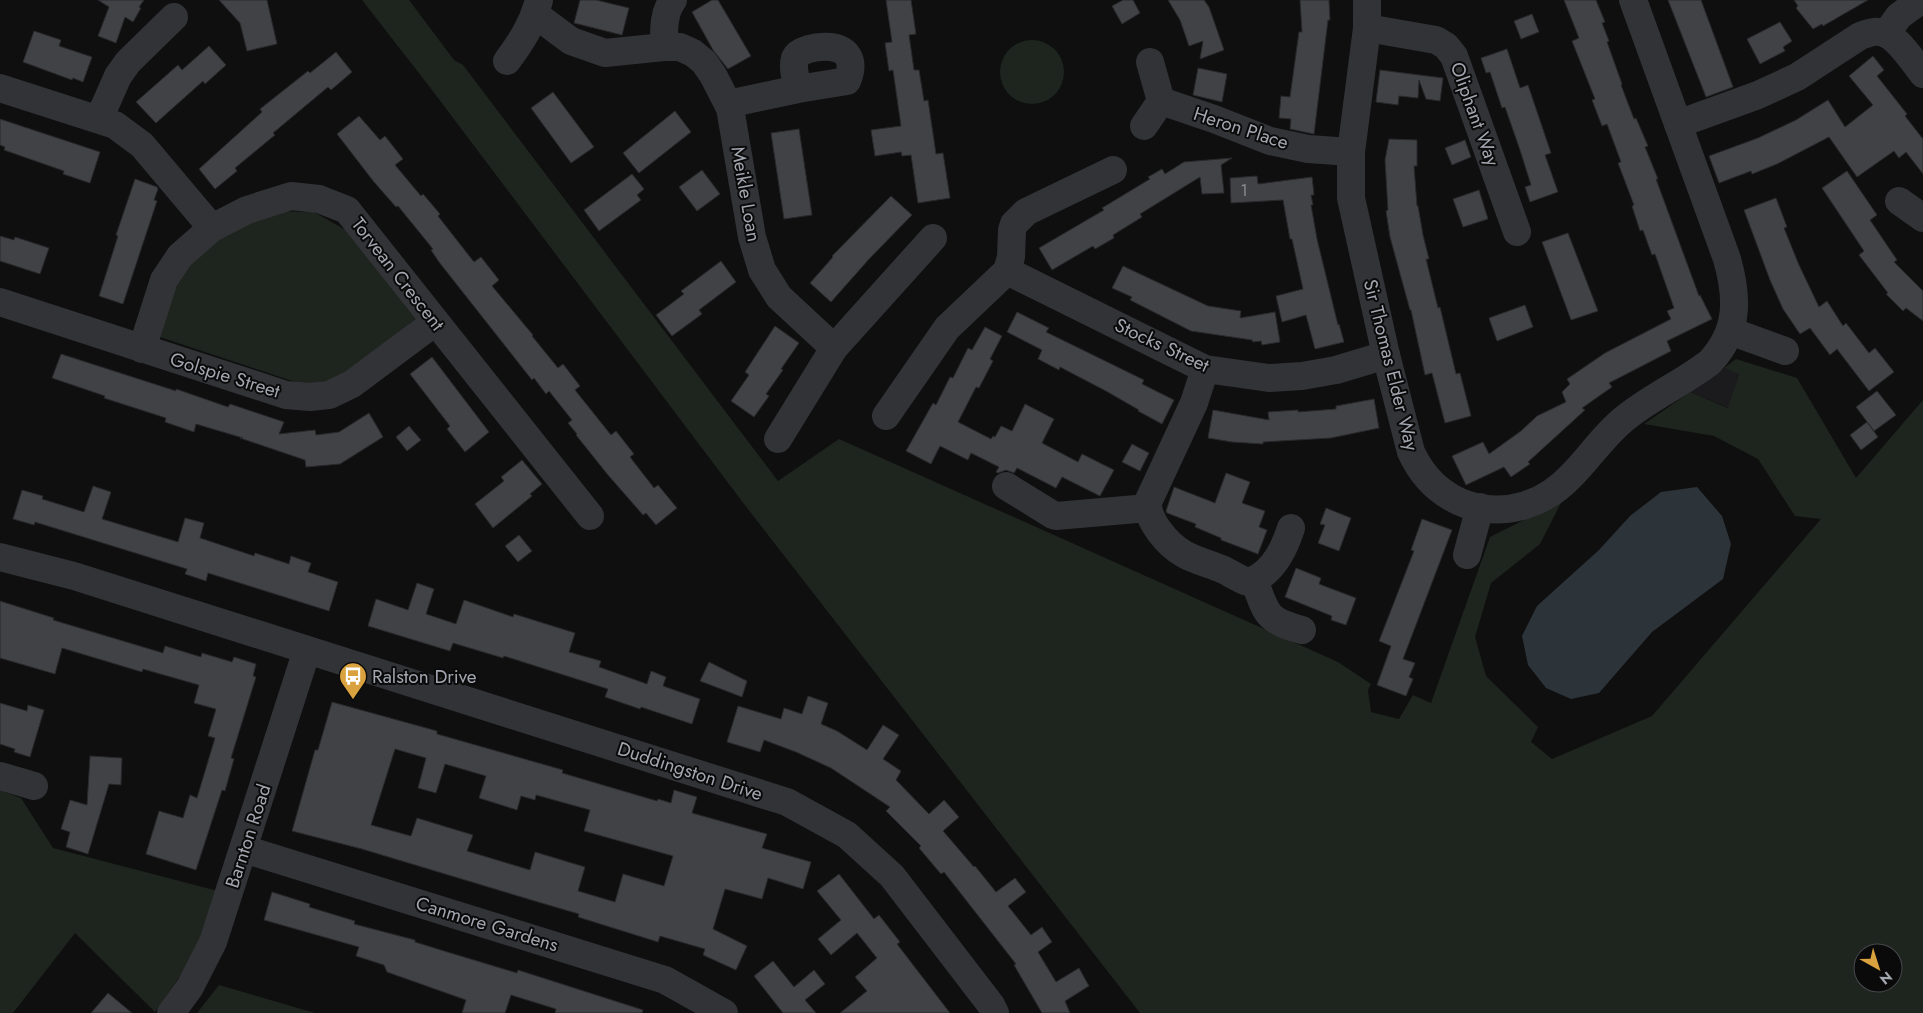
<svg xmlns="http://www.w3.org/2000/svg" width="1923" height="1013" viewBox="0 0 1923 1013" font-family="Jost,sans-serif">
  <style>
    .built { fill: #1b1b1d }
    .green { fill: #1e241e; fill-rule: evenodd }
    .water { fill: #2c3339 }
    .building { fill: #414245; stroke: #29292c; fill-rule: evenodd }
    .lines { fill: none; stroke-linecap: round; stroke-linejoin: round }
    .minor { stroke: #323336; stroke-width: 28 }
    .labels { text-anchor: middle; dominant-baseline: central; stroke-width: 4; stroke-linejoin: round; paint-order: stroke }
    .number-label { font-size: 16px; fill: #8a8d94 }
    .street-label { font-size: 19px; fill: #a2a6af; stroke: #0a0a0b }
    .poi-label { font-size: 19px; fill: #a2a6af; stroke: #0a0a0b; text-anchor: start }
  </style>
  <rect width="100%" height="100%" fill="#0f0f10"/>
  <path class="built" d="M1724 368 1739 373 1729 408 1690 392Z"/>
  <g class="green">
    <path d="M362 0H409L454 60 463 65 778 481 839 439 1338 662 1371 684 1368 690 1371 712 1399 719 1413 695 1431 703 1490 537 1562 501 1540 544 1491 583 1475 637 1486 676 1538 727 1531 742 1552 759 1652 716 1821 519 1795 516 1758 459 1714 436 1644 424 1690 392 1728 408 1739 374 1724 368 1736 359 1797 378 1856 478 1923 400V1013H1140L744 504 432 90ZM1863 953H1893V983H1863Z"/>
    <circle cx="1032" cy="72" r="32"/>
    <path d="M270 211 314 212 349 232 419 316 342 377 310 387 160 337 172 295 196 253Z"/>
    <path d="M0 790 21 798 53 848 218 891 194 956 155 1012 75 933 13 1013H0Z"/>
    <path d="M219 985 315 1013H197Z"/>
  </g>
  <path class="water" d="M1697 487 1722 516 1731 544 1723 579 1652 632 1599 693 1571 699 1546 688 1528 665 1522 636 1537 606 1599 550 1630 516 1661 492Z"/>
  <g class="building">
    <path d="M98 0H144L139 7 141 8 133 22 125 17 116 43 98 36 109 7Z"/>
    <path d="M219 0H267L277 44 247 51 240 23Z"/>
    <path d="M580 0H596L629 8 622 35 574 23Z"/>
    <path d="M712 0H718L751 56 728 69 713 50 692 12Z"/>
    <path d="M886 0H911L916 34 909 35 914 70H919L924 101 928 100 936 154 943 153 950 198 918 203 911 155 902 156 901 152 875 156 871 130 901 126 893 70 889 71 885 43 892 42Z"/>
    <path d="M1123 0H1133L1140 13 1122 24 1112 6Z"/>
    <path d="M1168 0H1204L1209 7 1224 50 1200 59 1203 41 1189 46 1180 20Z"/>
    <path d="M1300 0H1329L1330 20H1328L1314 134 1290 129 1291 119 1279 118 1281 96 1290 97 1299 32H1302Z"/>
    <path d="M1564 0H1596L1605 22 1602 23 1609 41 1607 42 1622 84 1621 85 1634 119 1636 118 1648 146 1645 147 1658 179H1656L1699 296 1700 295 1712 319 1667 341 1671 351 1609 383 1612 387 1582 408 1585 410 1528 462 1530 464 1511 477 1504 467 1466 485 1452 456 1483 442 1489 454 1521 431 1537 416 1566 402 1562 392 1570 384 1567 379 1605 353 1671 319 1667 311 1674 308 1655 254 1652 255 1643 230 1640 231 1632 206 1634 205 1618 163 1621 162 1607 124 1602 126 1592 100 1595 99 1572 41 1579 38Z"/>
    <path d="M1668 0H1701L1733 87 1706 97Z"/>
    <path d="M1794 0H1868L1823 26 1822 24 1813 29 1796 8 1798 6Z"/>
    <path d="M1532 14 1539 32 1521 39 1514 21Z"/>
    <path d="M1780 22 1792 41 1783 47 1785 51 1760 64 1747 39Z"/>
    <path d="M34 31 61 40 59 46 92 57 83 82 73 78 72 80 23 62Z"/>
    <path d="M209 46 226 65 205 84 203 81 156 123 136 102 178 65 182 70Z"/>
    <path d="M1507 49 1520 88 1528 85 1551 153 1545 155 1558 192 1530 202 1525 187 1531 185 1520 150 1505 107 1502 108 1490 72 1486 73 1481 58Z"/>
    <path d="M336 52 352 72 331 90 328 87 273 133 275 135 235 168 237 171 215 189 199 169 262 112 260 109 308 71 310 73Z"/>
    <path d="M1873 56 1884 70 1877 76 1907 114 1905 116 1923 139V174L1906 152 1899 158 1894 151 1857 177 1829 137 1777 164 1752 174 1751 171 1719 183 1709 156 1758 138 1796 120 1828 100 1845 127 1873 105 1849 76Z"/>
    <path d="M1198 68 1227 74 1222 102 1193 95Z"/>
    <path d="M1380 70 1443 78 1440 101 1426 99 1419 80 1418 98 1399 96 1398 105 1376 102Z"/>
    <path d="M553 92 594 147 571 163 531 108Z"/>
    <path d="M675 111 691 132 639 173 623 153Z"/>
    <path d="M359 116 380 140 385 136 403 159 395 165 421 196 423 194 440 214 438 216 474 262 481 257 499 280 492 286 533 335 532 336 558 368 563 364 580 386 575 390 611 435 616 431 634 454 630 457 654 488 658 485 677 508 656 525 646 513 643 515 608 475 576 435 577 434 568 423 572 420 549 391 546 394 534 378 532 380 439 262 431 250 433 249 398 206 396 207 374 182 337 134Z"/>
    <path d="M0 119 100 152 90 183 63 174 64 171 4 150 5 147 0 145Z"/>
    <path d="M799 129 812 215 784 219 771 133Z"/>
    <path d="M1389 139 1417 140V166H1414L1417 206H1418L1423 235 1429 259H1426L1438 308 1440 307 1456 374 1460 373 1471 416 1445 423 1432 373 1425 375 1411 310H1410L1390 237 1386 211 1388 210 1385 160Z"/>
    <path d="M1465 140 1471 157 1452 165 1445 148Z"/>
    <path d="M1232 158 1221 165 1224 193 1202 194 1200 177 1140 214 1142 217 1113 235 1114 238 1095 249 1093 246 1052 270 1039 248 1104 210 1102 208 1150 179 1148 177 1162 169 1165 174 1184 162Z"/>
    <path d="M702 170 720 194 697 211 679 187Z"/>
    <path d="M1847 171 1877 215 1870 220 1897 260 1894 262 1923 291V321L1906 308 1903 311 1886 294 1888 293 1859 255 1864 251 1822 188Z"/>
    <path d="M632 174 644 189 637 195 641 200 599 231 584 210Z"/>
    <path d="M1257 176 1258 184 1312 177 1314 195H1311L1313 205H1311L1317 239 1338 325 1339 324 1344 342 1315 349 1306 315 1282 322 1276 296 1303 289 1292 239H1290L1283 200 1231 203 1230 178Z"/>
    <path d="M135 179 157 187 158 189 154 200 157 201 123 304 99 296 118 236 116 235Z"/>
    <path d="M1479 190 1488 219 1463 227 1453 199Z"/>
    <path d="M891 196 912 215 870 258 831 302 810 283 833 257 832 256Z"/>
    <path d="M1776 198 1787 227 1784 228 1799 265 1819 307 1827 301 1843 326 1846 323 1869 353 1875 348 1894 372 1869 391 1837 349 1830 355 1810 328 1800 334 1783 309 1770 280 1744 210Z"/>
    <path d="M1568 233 1598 311 1571 320 1542 242Z"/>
    <path d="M0 236 14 240 15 237 49 248 40 274 0 261Z"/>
    <path d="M721 261 736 282 699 310 702 314 672 336 656 315 684 294 681 291Z"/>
    <path d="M1123 266 1208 306 1241 311 1240 318 1275 312 1280 342 1262 345 1261 341 1253 342 1252 340 1191 331 1130 300 1132 297 1112 288Z"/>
    <path d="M1525 305 1533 327 1497 341 1489 318Z"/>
    <path d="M1017 312 1049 328 1046 332 1144 380 1142 384 1174 400 1162 424 1138 411 1139 410 1106 391 1060 367 1059 370 1038 359 1042 350 1007 332Z"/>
    <path d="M775 326 799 343 781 369 783 370 766 394 769 396 754 417 731 401 749 375 745 372Z"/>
    <path d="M985 327 1002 336 990 359 993 361 979 388 976 387 958 422 991 439 993 436 995 437 1001 426 1012 431 1025 404 1054 419 1042 443 1078 462 1082 454 1114 470 1100 496 1062 477 1056 488 1017 468 1014 473 1006 470 998 473 996 472 999 467 971 453 968 460 940 446 931 464 906 451 933 403 936 405 950 377 953 378 968 348 972 350Z"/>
    <path d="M61 354 176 391V389L228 407 230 404 284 422 279 434 315 430 316 435 339 432 369 413 383 437 340 464 306 467 305 460 240 438H243L196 424 194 432 165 422 166 418 104 398 105 396 52 378Z"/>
    <path d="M432 357 489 432 465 452 447 429 450 426 410 374Z"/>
    <path d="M1877 391 1896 415 1874 431 1856 407Z"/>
    <path d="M1374 399 1379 428 1331 438 1263 442V444L1232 442 1208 438 1213 410 1269 420 1268 412 1298 410V412L1336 409V406Z"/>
    <path d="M1867 422 1878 437 1861 450 1850 435Z"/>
    <path d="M409 426 421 440 407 451 396 437Z"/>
    <path d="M1132 444 1149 453 1140 471 1122 462Z"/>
    <path d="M522 460 542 484 530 494 532 496 493 528 475 504 504 481 501 477Z"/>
    <path d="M1226 473 1250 482 1242 503 1265 511 1259 527 1267 530 1258 554 1221 540V538L1195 527 1196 524 1167 513 1166 511 1174 487 1215 503Z"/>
    <path d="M93 486 111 492 102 519 178 542 185 518 204 523 200 538 254 556 255 553 289 564 291 556 311 563 308 572 338 582 329 611 208 573 206 581 185 574 187 569 35 522 34 525 13 519 22 490 43 496 42 499 84 512Z"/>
    <path d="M1326 508 1351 518 1339 551 1318 543 1325 525 1320 524Z"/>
    <path d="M1422 519 1452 530 1403 659 1415 663 1409 677 1413 679 1406 696 1377 685 1391 646 1379 641 1414 551 1411 550Z"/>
    <path d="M519 535 532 551 518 562 505 546Z"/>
    <path d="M1296 568 1321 578 1319 584 1356 598 1346 625 1331 620 1332 616 1285 597Z"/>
    <path d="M417 583 434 589 426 614 456 624 464 600 513 617 514 614 575 633 569 652 601 661 599 667 647 684 651 671 666 677 663 686 700 699 692 724 641 707 640 709 605 697 608 689 504 656 503 658 453 643 450 651 368 626 376 599 408 610Z"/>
    <path d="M0 601 54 618 53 620 163 653 165 646 201 657 202 653 232 662 234 657 256 664 253 676 256 677 231 758 234 759 225 791 222 790 196 870 146 854 159 811 183 818 190 795 197 798 215 738 208 736 216 709 194 703 199 685 143 669 142 672 62 648 55 674 0 658Z"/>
    <path d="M709 662 747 681 742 697 700 681Z"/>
    <path d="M808 696 828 703 821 724 837 731 867 750 883 725 899 735 883 759 901 771 896 780 929 814 944 800 959 817 943 831 974 867 975 866 996 892 1015 878 1026 892 1008 906 1031 935 1042 927 1052 942 1038 952 1056 982 1079 968 1089 986 1065 1001 1070 1013H1042L1014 965 1016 964 944 872 941 874 919 848 921 846 886 811 890 807 831 768 796 752 764 740 760 752 727 742 738 706 781 719 784 708 802 714Z"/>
    <path d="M332 702 437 731V734L563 770 562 773 657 801 658 799 671 803 674 790 697 797 692 813 767 834 762 848 811 862 803 889 768 878 762 899 725 889 713 929 747 946 736 970 703 955 705 949 660 936 658 942 578 917 579 914 538 902 362 849 292 831 315 750H318ZM395 749 426 758 418 788 436 793 445 764 486 776 479 798 517 810 521 796 535 800 536 795 590 810 584 831 673 856 664 886 623 874 615 902 578 891 585 867 535 852 530 870 467 851 473 835 417 818 411 836 371 825Z"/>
    <path d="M0 703 27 711 28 705 44 710 30 757 14 752 15 749 0 744Z"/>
    <path d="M90 756 122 758 121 785 109 784 88 854 66 847 70 832 61 829 70 800 87 805Z"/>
    <path d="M839 874 874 919 879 915 900 942 897 944 950 1013H840L867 991 855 977 877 958 857 933 831 955 818 939 841 920 817 891Z"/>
    <path d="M272 892 310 904 309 907 355 921 354 924 415 940V942L444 951 517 973 518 970 643 1010 642 1013H555L556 1009 511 995 505 1013H462L466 1000 387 972 384 965 356 956 359 947 264 920Z"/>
    <path d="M773 961 794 987 814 970 825 984 805 1000 816 1013H783L754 976Z"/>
    <path d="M108 993 132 1013H91Z"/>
  </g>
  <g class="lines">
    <g class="minor">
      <path d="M1367 0V28L1351 152V198L1386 355 1411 452C1423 478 1442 496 1468 505 1507 517 1545 504 1572 475 1590 457 1604 435 1624 419 1651 397 1683 383 1710 362 1739 331 1738 298 1727 259L1633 0"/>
      <path d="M536 15 571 41 605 53 664 47H680L693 53 704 62 713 75 730 108 752 237 762 270 779 297 834 348"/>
      <path d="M1367 28 1436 40 1446 46 1454 56 1517 232"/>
      <path d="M1886 34 1899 16 1921 0"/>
      <path d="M664 47C664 31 663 13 673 0"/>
      <path d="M507 61C521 42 533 24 539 0"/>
      <path d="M0 88 115 125 142 145 212 228"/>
      <path d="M1161 101 1214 119 1270 141 1308 149 1351 152"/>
      <path d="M728 104 798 89 847 81C866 35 801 44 795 58 792 67 796 80 798 89"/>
      <path d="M99 119 118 76 128 62 174 17"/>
      <path d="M1678 124 1758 95 1797 77 1860 36C1866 34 1873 31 1879 32 1896 33 1913 62 1923 74"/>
      <path d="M1144 126 1161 101 1150 62"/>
      <path d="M1899 201 1923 218"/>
      <path d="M1007 271 1205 369 1269 378 1302 376 1336 370 1386 355"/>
      <path d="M0 302 286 395 310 397 329 395 352 384 435 322"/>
      <path d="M1730 331 1785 351"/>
      <path d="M142 349 164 280 180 256 212 228 247 210 291 196 319 199 347 210 590 516"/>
      <path d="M1205 369 1194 403 1148 502C1147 521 1168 545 1184 554 1196 561 1211 564 1224 570 1232 574 1239 579 1248 582 1271 575 1284 550 1291 528"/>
      <path d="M886 416 947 328 1007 271 1011 257 1012 230 1014 224 1026 212 1113 170"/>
      <path d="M778 439 834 348 933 238"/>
      <path d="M1006 486 1053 515 1056 516 1148 508"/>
      <path d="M1467 555 1480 507"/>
      <path d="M0 557 74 576 787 802 847 835 892 876 991 1005 995 1013"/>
      <path d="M1254 580C1267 614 1265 620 1302 630"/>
      <path d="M0 776 34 786"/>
      <path d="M244 849 665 980 724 1013"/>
      <path d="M171 1013 190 987 213 942 307 650"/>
    </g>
  </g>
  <defs>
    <g id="bus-pin" transform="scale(1.4375)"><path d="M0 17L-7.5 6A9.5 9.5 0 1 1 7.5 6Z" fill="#d9a23e" stroke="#0a0a0b"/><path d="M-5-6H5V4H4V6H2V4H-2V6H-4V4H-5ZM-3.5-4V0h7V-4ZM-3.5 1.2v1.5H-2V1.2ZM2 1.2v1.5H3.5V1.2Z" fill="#fff"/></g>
  </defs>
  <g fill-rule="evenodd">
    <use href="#bus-pin" x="353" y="676"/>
  </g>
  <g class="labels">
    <g class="number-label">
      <text x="1244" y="190">1</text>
    </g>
    <g class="street-label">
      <text transform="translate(1475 114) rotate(70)">Oliphant Way</text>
      <text transform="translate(1241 128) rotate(18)">Heron Place</text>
      <text transform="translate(746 194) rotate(80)">Meikle Loan</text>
      <text transform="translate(398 274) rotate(52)">Torvean Crescent</text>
      <text transform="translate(1162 345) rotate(25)">Stocks Street</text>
      <text transform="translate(1391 365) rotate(76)">Sir Thomas Elder Way</text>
      <text transform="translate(225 375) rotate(17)">Golspie Street</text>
      <text transform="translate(690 771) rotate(18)">Duddingston Drive</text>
      <text transform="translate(248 836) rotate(-72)">Barnton Road</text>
      <text transform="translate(487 924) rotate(17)">Canmore Gardens</text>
    </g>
    <g class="poi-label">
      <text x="372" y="676">Ralston Drive</text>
    </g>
  </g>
  <g transform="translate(1878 968) rotate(141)"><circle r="24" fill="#0a0a0b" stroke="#47484d"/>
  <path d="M0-4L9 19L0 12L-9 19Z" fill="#d9a23e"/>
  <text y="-8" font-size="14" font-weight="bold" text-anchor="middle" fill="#a2a6af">N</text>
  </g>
</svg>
